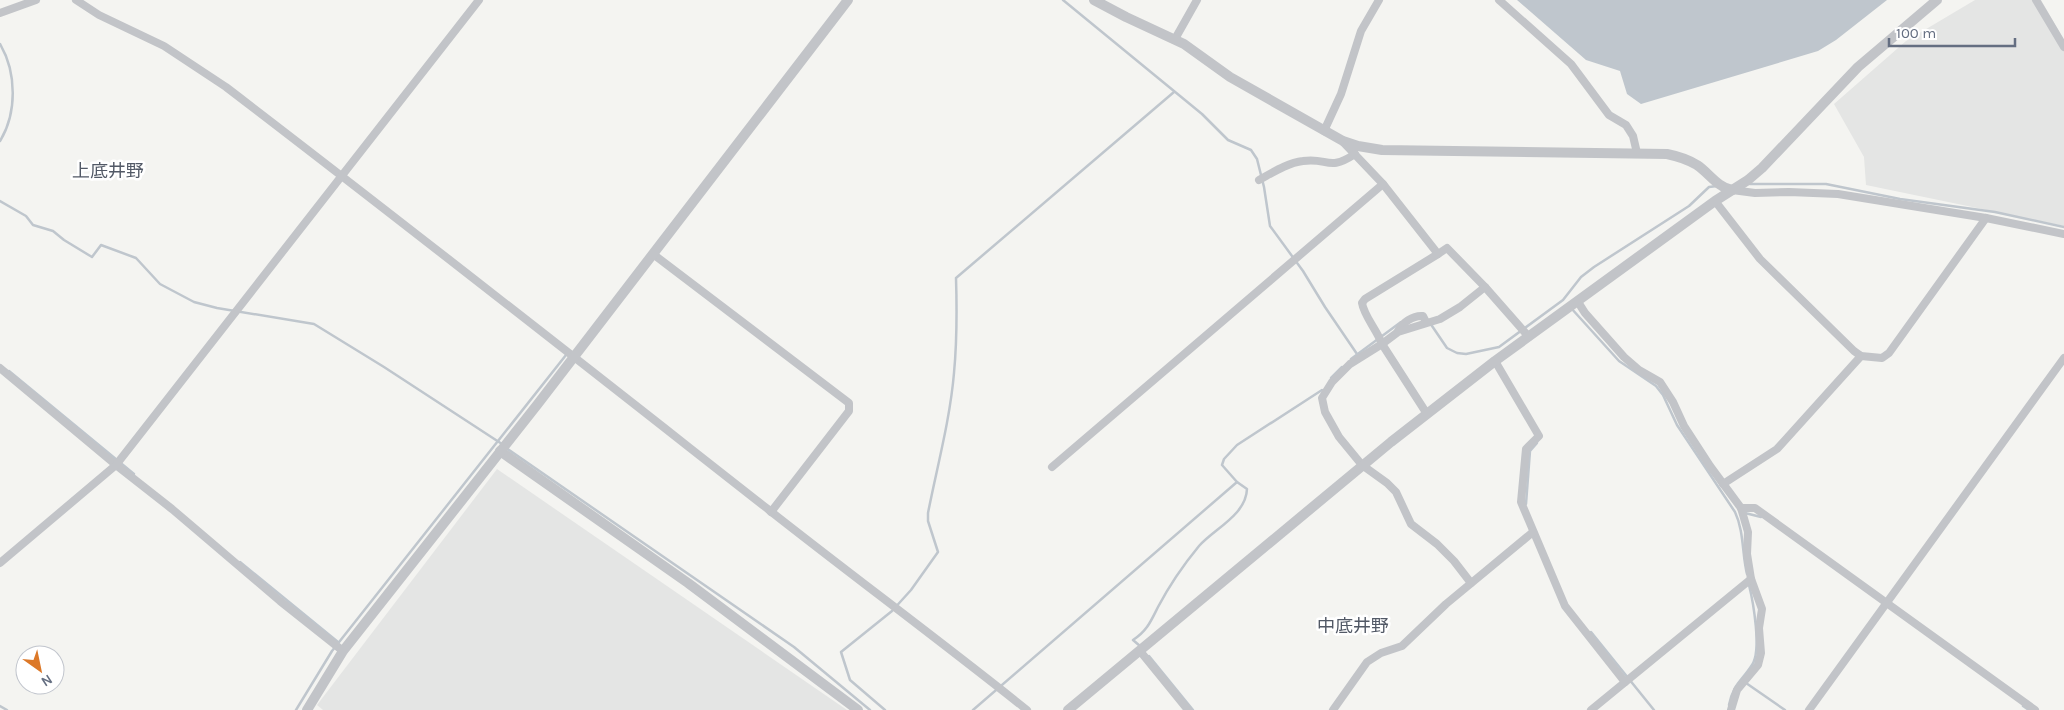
<svg xmlns="http://www.w3.org/2000/svg" width="2064" height="710" viewBox="0 0 2064 710" font-family="Karla,'Noto Sans JP',sans-serif">
  <style>
    .built { fill: #e4e5e4 }
    .water { fill: #bfc6cd }
    .lines { fill: none; stroke-linecap: round; stroke-linejoin: round }
    .stream { stroke: #bfc6cd; stroke-width: 2.5 }
    .minor { stroke: #c2c4c8; stroke-width: 8 }
    .tertiary { stroke: #c2c4c8; stroke-width: 10 }
    .labels { text-anchor: middle; dominant-baseline: central; stroke-width: 5; stroke-linejoin: round; paint-order: stroke }
    .quarter-label { font-size: 18px; fill: #525966; stroke: #fff }
  </style>
  <rect width="100%" height="100%" fill="#f4f4f1"/>
  <g class="built">
    <path d="M1975 0H2041L2064 40V226L1866 185 1864 157 1834 104 1906 41Z"/>
    <path d="M497 469 847 710H323L317 705Z"/>
  </g>
  <path class="water" d="M1517 0H1887L1836 40 1818 51 1641 104 1627 94 1620 71 1586 60Z"/>
  <g class="lines">
    <g class="stream">
      <path d="M1063 0 1202 114 1228 140 1251 150 1257 159 1264 187 1270 226 1303 271 1325 307 1357 354"/>
      <path d="M0 44C17 73 17 113 0 141"/>
      <path d="M1750 184H1826L1900 199 1995 212 2064 227"/>
      <path d="M0 201 26 216 33 225 53 231 64 240 92 257 101 245 136 258 160 284 194 302 217 308 314 324 384 367 502 444"/>
      <path d="M1571 308 1619 361 1656 386 1663 395 1677 425 1735 512C1744 531 1742 554 1747 574"/>
      <path d="M1430 323 1447 348 1457 353 1466 354 1499 347 1563 300 1581 277 1594 267 1689 206 1709 187 1717 186"/>
      <path d="M1351 359 1401 322"/>
      <path d="M9 371 134 474"/>
      <path d="M1331 378 1342 367"/>
      <path d="M506 448 794 647 870 710"/>
      <path d="M1526 504 1530 451 1537 443"/>
      <path d="M1745 513 1761 517"/>
      <path d="M240 562 338 642"/>
      <path d="M1591 632 1654 710"/>
      <path d="M1140 646 1133 640C1147 631 1151 621 1158 607 1168 588 1185 563 1199 546 1214 529 1246 515 1247 489L1237 482"/>
      <path d="M1149 656 1193 710"/>
      <path d="M1746 683 1785 710"/>
      <path d="M1729 705C1733 684 1742 681 1752 665 1762 651 1753 601 1749 585"/>
      <path d="M0 706 7 710"/>
      <path d="M2023 706 2029 710"/>
      <path d="M296 710 332 651 566 355"/>
      <path d="M885 710 850 680 841 652 892 611 911 590 938 552 928 521V513C937 467 950 420 954 373 957 341 957 310 956 278L1174 92"/>
      <path d="M973 710 1237 482 1222 465 1224 459 1237 445 1322 390"/>
    </g>
    <g class="minor">
      <path d="M76 0 99 15 164 46 226 87C408 226 588 368 769 510 854 577 942 642 1027 710"/>
      <path d="M1499 0 1571 64 1609 115 1626 125 1633 136 1637 153"/>
      <path d="M2036 0 2064 47"/>
      <path d="M0 13 36 0"/>
      <path d="M1175 39 1197 0"/>
      <path d="M1324 131 1341 94 1361 31 1379 0"/>
      <path d="M1344 143 1383 184 1438 254 1447 248 1485 287 1529 337"/>
      <path d="M1259 180C1272 173 1287 163 1303 161 1328 157 1328 172 1355 154"/>
      <path d="M1732 190 1755 193 1789 192 1838 194 1986 218 2064 234"/>
      <path d="M1715 201 1760 259 1854 351 1861 356 1882 358 1889 353 1986 218"/>
      <path d="M653 254 849 403V411L771 512"/>
      <path d="M1578 302 1585 313 1624 357 1639 370 1660 382 1673 402 1684 426 1710 466 1741 508 1748 532 1747 554 1751 579 1762 609 1759 628 1761 653 1758 665 1737 690 1731 710"/>
      <path d="M1398 331C1402 323 1413 315 1423 316L1426 322"/>
      <path d="M1495 361 1539 436 1526 449 1521 502 1565 606 1625 682"/>
      <path d="M0 368 116 465 172 509 280 601 343 651"/>
      <path d="M1427 414 1382 344C1377 330 1364 316 1362 303L1365 299 1438 254"/>
      <path d="M1052 467 1383 184"/>
      <path d="M1723 484 1777 449 1861 356"/>
      <path d="M1741 508H1755L2035 710"/>
      <path d="M0 563 116 465 479 0"/>
      <path d="M1471 583 1454 561 1437 544 1411 524 1396 492 1387 483 1362 465 1339 437 1325 412 1322 398 1332 382 1350 364 1382 344 1398 332 1440 319 1460 307 1485 287"/>
      <path d="M1140 651 1188 710"/>
      <path d="M1333 710 1367 662 1381 653 1402 646 1446 604 1533 532"/>
      <path d="M1591 710 1751 579"/>
      <path d="M1809 710 2064 358"/>
    </g>
    <g class="tertiary">
      <path d="M1094 0 1126 17 1184 44 1230 77 1343 141 1358 146 1382 150 1667 154C1677 156 1687 159 1697 165 1709 173 1717 187 1732 190"/>
      <path d="M500 451 688 583 858 710"/>
      <path d="M307 710 343 651 537 405 848 0"/>
      <path d="M1068 710 1391 442 1495 361 1715 201 1748 180 1762 168 1858 67 1937 0"/>
    </g>
  </g>
  <g class="labels">
    <g class="quarter-label">
      <text x="108" y="171">上底井野</text>
      <text x="1353" y="626">中底井野</text>
    </g>
  </g>
  <g transform="translate(40 670) rotate(147)"><circle r="24" fill="#ffffff" stroke="#c1c5cd"/>
  <path d="M0-4L9 19L0 12L-9 19Z" fill="#dc7828"/>
  <text y="-8" font-size="14" font-weight="bold" text-anchor="middle" fill="#646e81">N</text>
  </g>
  <path d="M1889 38v8h126v-8" fill="none" stroke="#646e81" stroke-width="2.5"/>
  <text x="1896" y="38" font-size="15" fill="#646e81" stroke="#ffffff" stroke-width="4" paint-order="stroke">100 m</text>
</svg>
